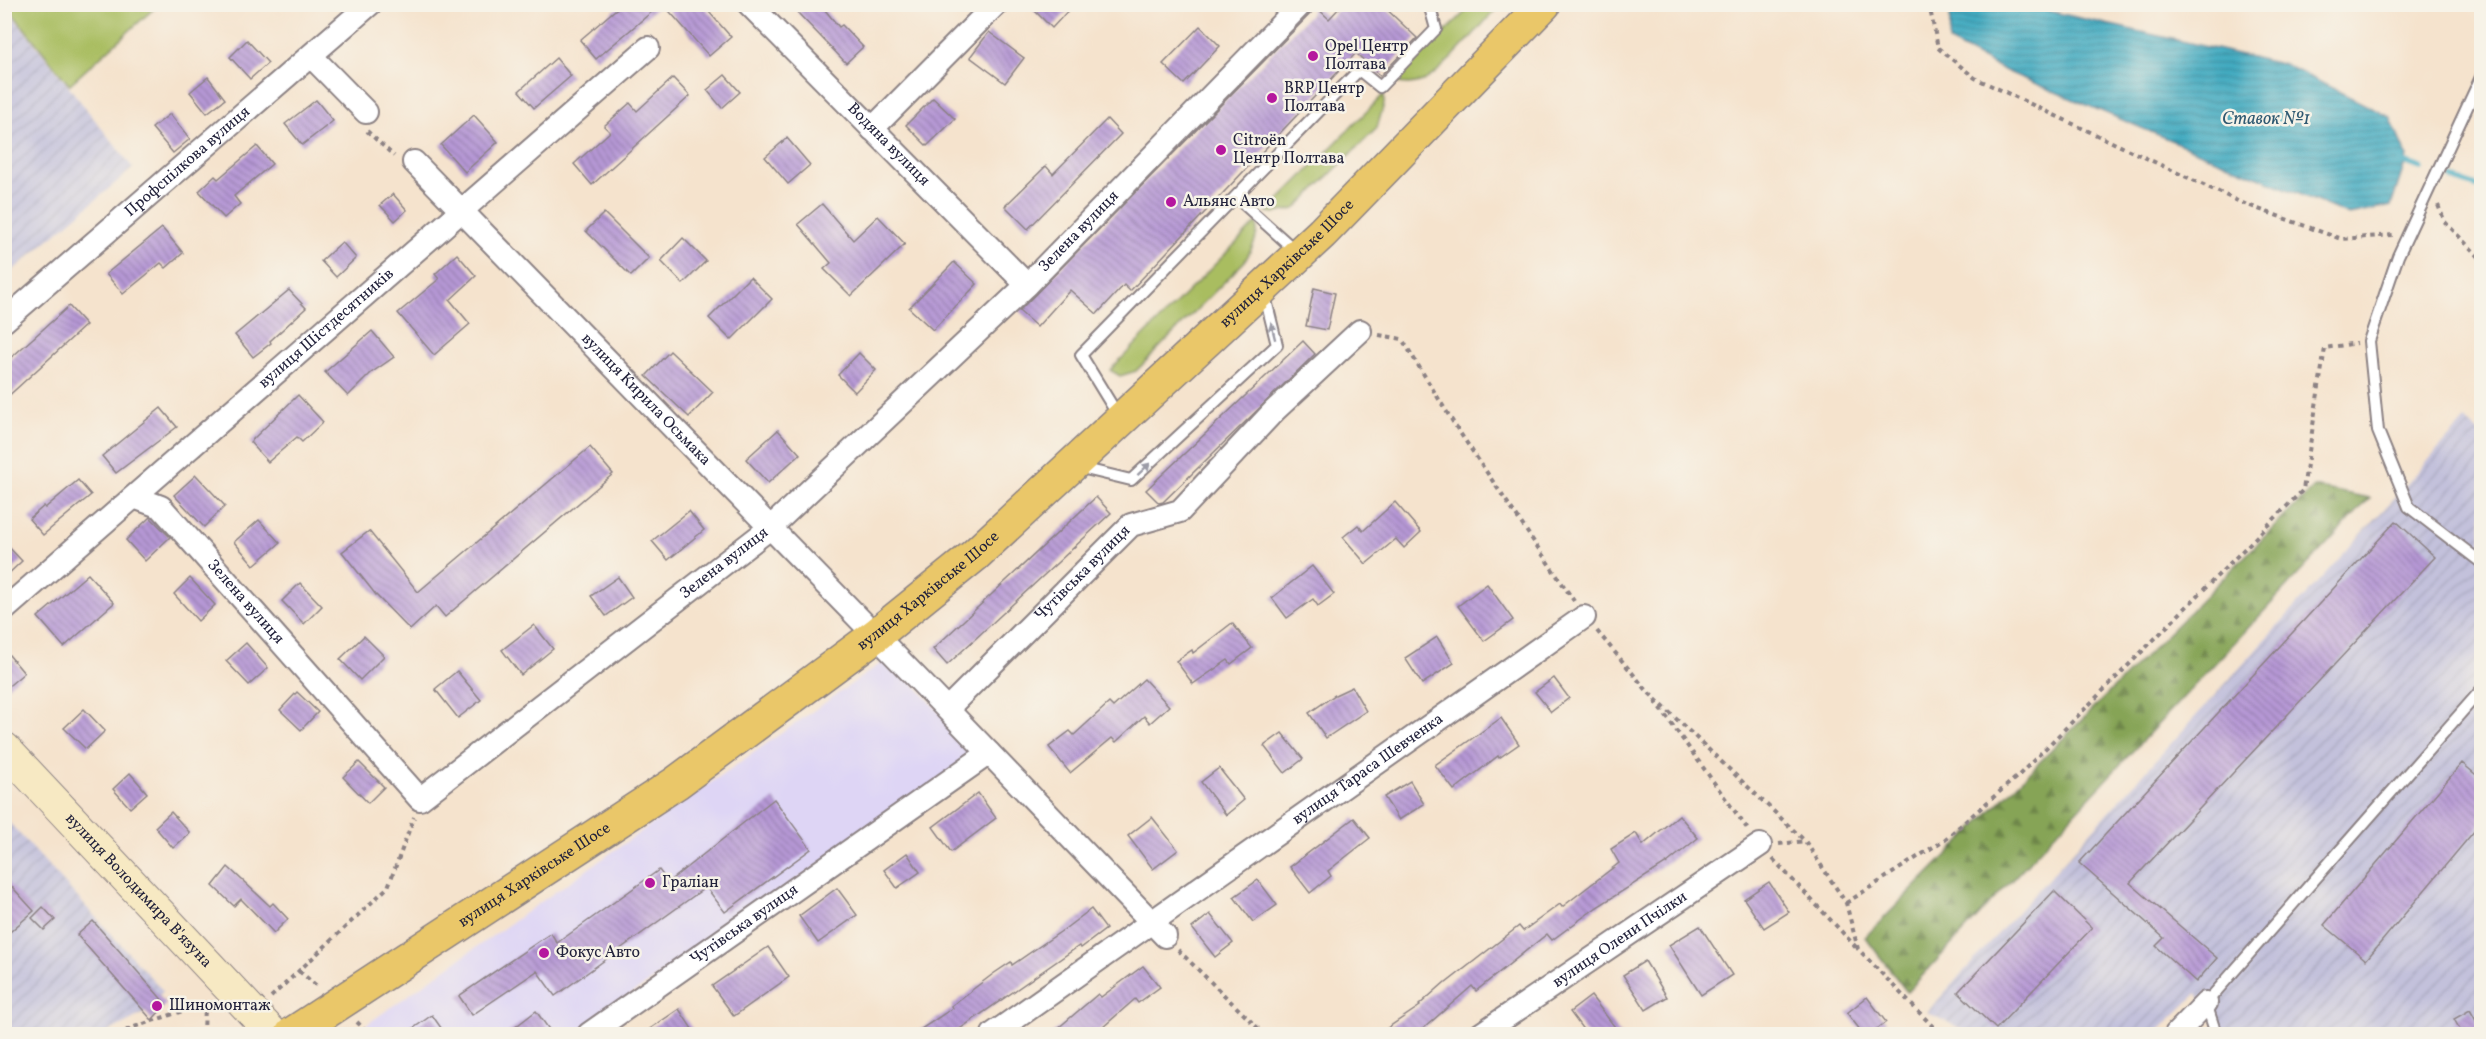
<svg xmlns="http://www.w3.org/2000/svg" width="2486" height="1039" viewBox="0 0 2486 1039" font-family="Vollkorn,serif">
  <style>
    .built { fill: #ded5f5 }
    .industrial { fill: url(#industrial-furrows) }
    .green { fill: #a9bd61; stroke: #66704e; stroke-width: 1.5 }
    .forest { fill: url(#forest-firs); stroke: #546349; stroke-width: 1.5 }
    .water { fill: url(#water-rules); stroke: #32667e; stroke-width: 1.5 }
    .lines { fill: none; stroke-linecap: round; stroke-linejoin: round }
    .stream { stroke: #42abc1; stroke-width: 6 }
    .building { fill: url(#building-back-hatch) }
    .service-casing { stroke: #8c8284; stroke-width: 14 }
    .minor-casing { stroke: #8c8284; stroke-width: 26 }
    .secondary-casing { stroke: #8c8284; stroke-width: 34 }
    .trunk-casing { stroke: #8c8284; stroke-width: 36 }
    .path { stroke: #8c8284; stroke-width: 4; stroke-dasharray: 4.5 4.5; stroke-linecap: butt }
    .service { stroke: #fff; stroke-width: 10 }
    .minor { stroke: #fff; stroke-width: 22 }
    .secondary { stroke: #f7e9c3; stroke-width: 32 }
    .trunk { stroke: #eac769; stroke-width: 33 }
    .oneway { fill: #9c9ca7 }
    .poi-dot { fill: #b5179e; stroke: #f7f3e8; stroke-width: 2 }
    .labels { text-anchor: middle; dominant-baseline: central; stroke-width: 5; stroke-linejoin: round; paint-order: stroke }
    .poi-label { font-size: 16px; fill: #22223b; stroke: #f7f3e8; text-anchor: start }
    .street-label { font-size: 16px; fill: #22223b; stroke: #f7f3e8 }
    .water-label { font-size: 18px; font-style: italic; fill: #2f5971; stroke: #f7f3e8 }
  </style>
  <defs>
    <pattern id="industrial-furrows" width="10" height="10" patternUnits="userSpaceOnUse" patternTransform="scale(1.5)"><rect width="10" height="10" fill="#c3c1db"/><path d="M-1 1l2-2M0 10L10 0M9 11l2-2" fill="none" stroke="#a7a6bd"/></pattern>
    <pattern id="forest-firs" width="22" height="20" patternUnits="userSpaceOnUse" patternTransform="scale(1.5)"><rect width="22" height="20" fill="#86a457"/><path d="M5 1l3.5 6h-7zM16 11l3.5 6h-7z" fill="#6d8549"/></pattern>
    <pattern id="water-rules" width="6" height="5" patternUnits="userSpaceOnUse" patternTransform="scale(1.5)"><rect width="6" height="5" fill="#42abc1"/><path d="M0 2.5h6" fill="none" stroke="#378b9e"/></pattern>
    <pattern id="building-back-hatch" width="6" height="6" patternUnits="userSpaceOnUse" patternTransform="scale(1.5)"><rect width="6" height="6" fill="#b698d5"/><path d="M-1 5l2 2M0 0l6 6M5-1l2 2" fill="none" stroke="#947cae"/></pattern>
  </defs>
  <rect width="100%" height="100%" fill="#f7f3e8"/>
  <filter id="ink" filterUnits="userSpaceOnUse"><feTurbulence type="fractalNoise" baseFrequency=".0167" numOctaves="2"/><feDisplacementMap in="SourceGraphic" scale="12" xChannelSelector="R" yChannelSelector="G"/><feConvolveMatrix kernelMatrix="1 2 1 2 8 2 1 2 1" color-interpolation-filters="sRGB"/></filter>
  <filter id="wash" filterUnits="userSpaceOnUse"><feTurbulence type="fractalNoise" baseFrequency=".008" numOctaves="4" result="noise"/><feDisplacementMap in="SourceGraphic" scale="24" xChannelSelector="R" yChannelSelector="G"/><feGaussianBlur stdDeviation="1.35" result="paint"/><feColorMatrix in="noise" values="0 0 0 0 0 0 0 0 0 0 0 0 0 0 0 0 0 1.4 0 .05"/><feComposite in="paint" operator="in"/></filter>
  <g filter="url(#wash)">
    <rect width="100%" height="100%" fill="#f5e3cd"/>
    <path class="built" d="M890 657 978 755 574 1034H353Z"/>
    <g class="industrial">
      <path d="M7 4 8 10 133 168 5 277 4 5Z"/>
      <path d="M2465 420 2481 434V1034H2222L2197 993 2155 1034H1972L1927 1012Z"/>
      <path d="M4 817 163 991 144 1013 104 1034H5Z"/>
    </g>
    <g class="green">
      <path d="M8 5 9 4 158 5 69 85 9 9Z"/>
      <path d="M1472 5H1500C1483 23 1443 72 1423 81 1413 85 1405 85 1395 82Z"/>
      <path d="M1384 94V104L1377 128 1295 209 1276 213 1267 212Z"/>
      <path d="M1257 222C1259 237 1252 248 1245 261L1136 371 1120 376 1110 370Z"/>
    </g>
    <path class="forest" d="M2314 487 2370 498 1907 992 1865 937Z"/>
    <path class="water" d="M1951 5H2023L2286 65 2390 117 2407 157 2391 206 2349 215 2008 72 1949 42Z"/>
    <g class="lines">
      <g class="stream">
        <path d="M2400 161 2421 168"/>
        <path d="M2452 178 2482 188"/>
      </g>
    </g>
    <g id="blocks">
      <g class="building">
        <path d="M622 4H661L596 59 580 40Z"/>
        <path d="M663 4H702L731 37 709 56Z"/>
        <path d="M809 4H820L839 27 842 25 863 47 846 63 798 13Z"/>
        <path d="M1028 4H1074L1052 28Z"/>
        <path d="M1343 4H1381L1417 38 1380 76 1356 53 1130 291 1124 285 1097 314 1070 290 1037 327 1019 311 1311 13 1314 5 1329 19Z"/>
        <path d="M1200 26 1220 46 1184 84 1163 64Z"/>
        <path d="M989 32 1024 58 1005 83 970 57Z"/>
        <path d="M247 40 268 63 250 79 230 57Z"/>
        <path d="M556 58 571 76 534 108 519 91Z"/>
        <path d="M725 75 740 92 722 108 707 90Z"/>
        <path d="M208 77 225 99 207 113 190 92Z"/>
        <path d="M673 78 690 96 592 185 574 164 610 132 604 126 630 103 637 111Z"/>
        <path d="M933 98 955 119 927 146 906 125Z"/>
        <path d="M316 100 333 121 302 145 285 124Z"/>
        <path d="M170 114 190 139 173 153 152 128Z"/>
        <path d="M474 115 498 142 465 172 441 145Z"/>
        <path d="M1107 119 1121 134 1028 229 1005 206 1046 166 1053 174Z"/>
        <path d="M787 138 810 165 788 184 765 157Z"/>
        <path d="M257 146 272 164 234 196 240 204 224 218 199 191 215 176 218 179Z"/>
        <path d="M393 194 407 210 395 221 380 205Z"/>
        <path d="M822 204 853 240 878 216 905 244 851 296 824 269 831 263 798 224Z"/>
        <path d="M604 213 649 258 631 276 586 231Z"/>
        <path d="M162 228 183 253 166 268 161 263 123 294 106 274Z"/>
        <path d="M683 238 706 261 683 284 661 261Z"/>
        <path d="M342 242 356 258 336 277 321 261Z"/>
        <path d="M457 254 476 276 450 300 470 324 434 355 398 313 439 279 435 274Z"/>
        <path d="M954 262 977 284 933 330 909 308Z"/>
        <path d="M750 277 772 299 731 340 709 318Z"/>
        <path d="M1314 288 1335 293 1327 330 1306 326Z"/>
        <path d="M289 290 306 308 270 341 271 343 253 357 235 335Z"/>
        <path d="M69 306 86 325 4 400V364Z"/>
        <path d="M372 331 394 357 371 373 348 396 325 372Z"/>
        <path d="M1303 341 1315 354 1163 502 1159 503 1146 490Z"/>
        <path d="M670 351 713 392 689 417 646 376Z"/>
        <path d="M859 353 876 370 855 392 838 375Z"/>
        <path d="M298 395 323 422 302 442 297 437 268 462 250 442Z"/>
        <path d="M161 408 177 427 116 473 102 456Z"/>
        <path d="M778 430 800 454 768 483 746 459Z"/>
        <path d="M590 447 613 474 445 617 436 606 410 630 376 595 342 552 369 531 418 592Z"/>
        <path d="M196 475 225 506 204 527 174 495Z"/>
        <path d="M78 480 91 495 43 535 29 519 44 506 45 508Z"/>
        <path d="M1096 497 1111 513 947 665 933 649Z"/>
        <path d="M1395 502 1421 532 1404 548 1396 539 1366 564 1343 537 1358 525 1363 531Z"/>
        <path d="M689 511 704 530 668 560 652 541Z"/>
        <path d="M150 517 170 537 145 561 126 540Z"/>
        <path d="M259 520 280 543 254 565 234 542Z"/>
        <path d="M2396 521 2435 557 2130 883 2217 958 2196 982 2156 946 2164 938 2079 863Z"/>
        <path d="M4 542 22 561 4 578Z"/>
        <path d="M1312 566 1334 594 1318 606 1313 599 1287 618 1272 598Z"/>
        <path d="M88 574 114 603 64 647 38 617Z"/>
        <path d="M618 577 632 597 606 616 591 596Z"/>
        <path d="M190 578 215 605 198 621 174 594Z"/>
        <path d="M300 583 322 606 304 624 282 601Z"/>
        <path d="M1487 584 1513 620 1484 641 1458 606Z"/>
        <path d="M1232 623 1252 648 1231 664 1228 660 1193 684 1176 661 1192 650 1193 653Z"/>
        <path d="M534 625 553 649 521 675 502 650Z"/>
        <path d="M364 636 384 656 360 680 340 659Z"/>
        <path d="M1437 637 1454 663 1422 684 1405 658Z"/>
        <path d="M246 643 268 668 249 685 226 661Z"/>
        <path d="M4 649 24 673 4 690Z"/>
        <path d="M457 671 481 700 458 718 435 689Z"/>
        <path d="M1554 678 1569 698 1551 712 1535 692Z"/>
        <path d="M1144 679 1169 706 1150 723 1144 716 1116 742 1112 738 1070 773 1049 747 1070 731 1074 735 1109 703 1113 707Z"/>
        <path d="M1352 687 1366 711 1326 738 1309 713 1335 695Z"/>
        <path d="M297 692 318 712 301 730 280 710Z"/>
        <path d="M84 709 105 731 86 749 64 728Z"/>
        <path d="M1501 718 1519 744 1499 758 1498 756 1454 790 1435 765Z"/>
        <path d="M1282 733 1303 759 1285 773 1264 746Z"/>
        <path d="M359 762 384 787 368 803 343 777Z"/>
        <path d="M2462 763 2481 779V823L2366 960 2324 925Z"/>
        <path d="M1219 768 1244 800 1226 815 1201 782Z"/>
        <path d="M130 773 147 793 130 808 113 789Z"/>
        <path d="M1410 781 1424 804 1399 820 1384 797Z"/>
        <path d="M978 793 996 818 951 852 933 827Z"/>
        <path d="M774 799 811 849 725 912 706 887 555 996 537 971 472 1015 459 996 551 933 557 943 659 870 668 882Z"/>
        <path d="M171 812 190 833 173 848 155 827Z"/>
        <path d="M1679 815 1698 838 1667 863 1597 907 1552 940 1547 934 1476 991 1472 986 1416 1035H1377L1420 1006 1419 1005 1445 982 1446 983 1519 926 1523 931 1560 904 1562 907 1619 863 1611 849 1636 833 1643 845Z"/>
        <path d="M1152 817 1178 850 1153 869 1128 836Z"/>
        <path d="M1354 818 1370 838 1328 871 1331 876 1310 893 1290 867Z"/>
        <path d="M907 853 920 872 897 888 884 870Z"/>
        <path d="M228 867 270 906 273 903 288 919 274 933 241 899 234 906 213 886Z"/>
        <path d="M4 878 34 911 4 937Z"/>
        <path d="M1258 880 1277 905 1253 922 1234 897Z"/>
        <path d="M1769 882 1789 912 1764 928 1744 899Z"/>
        <path d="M837 888 857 915 818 943 799 916Z"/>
        <path d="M2054 891 2092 928 1996 1029 1958 992Z"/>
        <path d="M43 907 55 920 44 930 32 918Z"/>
        <path d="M1091 909 1106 929 1081 948 1079 946 951 1035H912L953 1008 951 1006 993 974 1011 962 1012 965 1066 928Z"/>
        <path d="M1210 914 1233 943 1215 957 1192 928Z"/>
        <path d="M93 921 166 1004 152 1020 77 935Z"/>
        <path d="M1700 926 1732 975 1701 995 1669 945Z"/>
        <path d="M768 947 789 977 734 1016 712 986Z"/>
        <path d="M1645 961 1667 997 1646 1010 1623 975Z"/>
        <path d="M1143 966 1160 987 1138 1003 1135 999 1094 1035H1050L1098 994 1101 997Z"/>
        <path d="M1591 996 1621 1035H1587L1570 1012Z"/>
        <path d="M1867 997 1886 1022 1869 1035H1864L1847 1013Z"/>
        <path d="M679 1009 696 1035H641Z"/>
        <path d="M2470 1010 2481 1029V1035H2463L2454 1019Z"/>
        <path d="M536 1011 553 1035H505Z"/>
        <path d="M432 1015 446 1035H404Z"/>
      </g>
    </g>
  </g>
  <g filter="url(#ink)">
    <use href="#blocks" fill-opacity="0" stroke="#8c8284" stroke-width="1.5"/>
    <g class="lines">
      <g class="service-casing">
        <g id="service">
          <path d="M2482 75 2398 256 2369 341 2378 431 2409 507 2482 563"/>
          <path d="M1236 197 1298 253"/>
          <path d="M1119 417 1081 355 1359 70 1380 87 1436 29 1429 4"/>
          <path d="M1077 467 1131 480 1277 345 1264 292"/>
          <path d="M2216 1034 2206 1003 2482 689"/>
        </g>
      </g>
      <g class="minor-casing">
        <g id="minor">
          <path id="s1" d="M749 4 1027 285"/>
          <path d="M311 56 366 112"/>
          <path d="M872 129 996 4"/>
          <path id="s2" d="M414 162 917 678 1165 936"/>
          <path id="s3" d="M4 321 370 4"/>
          <path id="s4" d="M134 497 161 507 420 799 770 528 1027 285 1301 4"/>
          <path id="s5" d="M4 610 648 48"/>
          <path id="s6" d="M947 709 1131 525 1180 511 1274 411 1360 331"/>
          <path id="s7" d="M589 1034 989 753"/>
          <path id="s8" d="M993 1034 1584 617"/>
          <path id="s9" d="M1481 1034 1760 845"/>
          <path d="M2176 1034 2206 1003"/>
        </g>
      </g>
      <g class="secondary-casing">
        <g id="secondary">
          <path id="s10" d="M4 748 273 1034"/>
        </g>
      </g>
      <g class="trunk-casing">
        <g id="trunk">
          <path id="s11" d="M292 1034 676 783 876 635 975 555 1322 233 1544 4"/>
        </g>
      </g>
      <g class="path">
        <path d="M1929 4 1938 48 1975 78 2242 203 2341 239 2393 235"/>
        <path d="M367 131 394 156"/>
        <path d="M2438 205 2445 222 2482 260"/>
        <path d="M1379 335 1402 339 1456 427 1574 601"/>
        <path d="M1597 631 1649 693 1805 841 1846 903 1858 949 1940 1034"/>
        <path d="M1655 701 1749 831"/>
        <path d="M1779 844 1805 841"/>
        <path d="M1773 859 1857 948"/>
        <path d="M1846 903 1944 840 2020 774 2303 490 2325 348 2357 343"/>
        <path d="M1178 950 1264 1034"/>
        <path d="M299 971 318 987"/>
        <path d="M271 997 388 887 414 817"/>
        <path d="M357 1022 369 1034"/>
        <path d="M118 1034 131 1028 210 1002"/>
        <path d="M204 1034 205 1005"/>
      </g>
      <use href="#service" class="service"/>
      <use href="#minor" class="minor"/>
      <use href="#secondary" class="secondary"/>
      <use href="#trunk" class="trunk"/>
    </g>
    <defs><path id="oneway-solid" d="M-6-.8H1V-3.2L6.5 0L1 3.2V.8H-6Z" transform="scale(1.5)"/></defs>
    <g class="oneway">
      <use href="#oneway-solid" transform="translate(1273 331) rotate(-104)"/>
      <use href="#oneway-solid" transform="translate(1144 469) rotate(-43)"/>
    </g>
  </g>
  <g class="poi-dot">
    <circle cx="1313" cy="56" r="6"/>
    <circle cx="1272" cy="98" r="6"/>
    <circle cx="1221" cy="150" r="6"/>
    <circle cx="1171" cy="202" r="6"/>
    <circle cx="650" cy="883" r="6"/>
    <circle cx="544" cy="953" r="6"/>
    <circle cx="157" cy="1006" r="6"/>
  </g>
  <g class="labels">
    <g class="poi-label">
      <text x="1325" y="47">Opel Центр<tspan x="1325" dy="18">Полтава</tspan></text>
      <text x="1284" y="89">BRP Центр<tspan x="1284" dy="18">Полтава</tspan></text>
      <text x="1233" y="141">Citroën<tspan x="1233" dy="18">Центр Полтава</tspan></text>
      <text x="1183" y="202">Альянс Авто</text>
      <text x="662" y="883">Граліан</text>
      <text x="556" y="953">Фокус Авто</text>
      <text x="169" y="1006">Шиномонтаж</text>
    </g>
    <g class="street-label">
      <text stroke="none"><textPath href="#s1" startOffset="198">Водяна вулиця</textPath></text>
      <text stroke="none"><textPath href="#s3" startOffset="243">Профспілкова вулиця</textPath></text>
      <text stroke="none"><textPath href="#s4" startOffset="1290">Зелена вулиця</textPath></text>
      <text stroke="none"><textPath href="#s11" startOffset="1262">вулиця Харківське Шосе</textPath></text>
      <text stroke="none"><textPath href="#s5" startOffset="428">вулиця Шістдесятників</textPath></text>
      <text stroke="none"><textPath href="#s2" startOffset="332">вулиця Кирила Осьмака</textPath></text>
      <text stroke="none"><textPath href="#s4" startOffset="804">Зелена вулиця</textPath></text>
      <text stroke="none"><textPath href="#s6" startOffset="192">Чутівська вулиця</textPath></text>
      <text stroke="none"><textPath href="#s11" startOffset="776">вулиця Харківське Шосе</textPath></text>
      <text stroke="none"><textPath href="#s4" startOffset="156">Зелена вулиця</textPath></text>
      <text stroke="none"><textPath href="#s8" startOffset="459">вулиця Тараса Шевченка</textPath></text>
      <text stroke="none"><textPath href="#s11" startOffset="290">вулиця Харківське Шосе</textPath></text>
      <text stroke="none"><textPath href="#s10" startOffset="196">вулиця Володимира В'язуна</textPath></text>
      <text stroke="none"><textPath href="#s7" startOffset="190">Чутівська вулиця</textPath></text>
      <text stroke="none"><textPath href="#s9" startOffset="168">вулиця Олени Пчілки</textPath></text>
    </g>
    <g class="water-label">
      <text x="2266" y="119">Ставок №1</text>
    </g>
  </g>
  <rect width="2486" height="1039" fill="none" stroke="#f7f3e8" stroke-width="24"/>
</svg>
